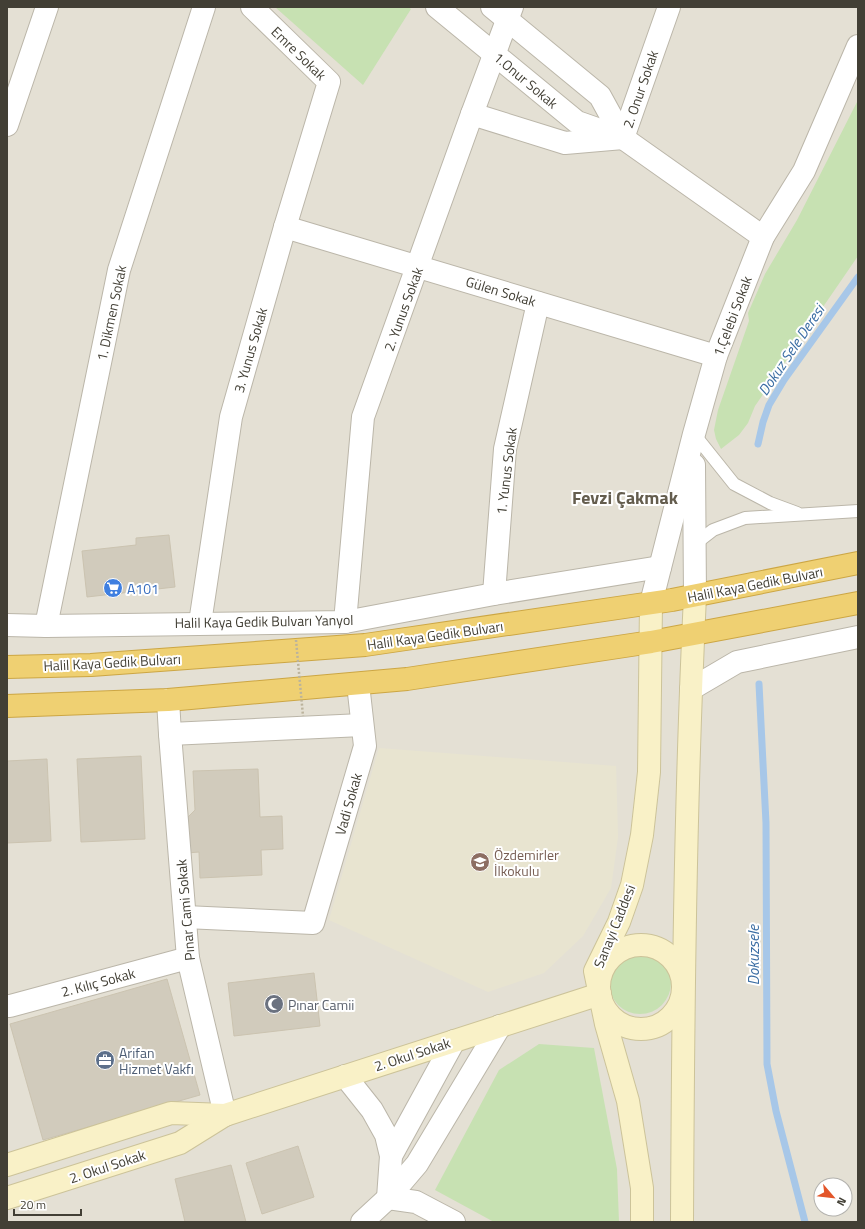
<svg xmlns="http://www.w3.org/2000/svg" width="865" height="1229" viewBox="0 0 865 1229" font-family="'Titillium Web',sans-serif">
  <style>
    .residential { fill: #e4e0d4; fill-rule: evenodd }
    .education { fill: #e8e4d0 }
    .green { fill: #c7e1b2 }
    .lines { fill: none; stroke-linecap: round; stroke-linejoin: round }
    .stream { stroke: #a7c7e8; stroke-width: 7 }
    .building { fill: #d1cbbc; stroke: #cbc3b0 }
    .lane-casing { stroke: #bbb6a9; stroke-width: 14 }
    .street-casing { stroke: #bbb6a9; stroke-width: 24 }
    .secondary-casing { stroke: #ccc399; stroke-width: 24 }
    .highway-casing { stroke: #cca644; stroke-width: 24 }
    .lane { stroke: #fff; stroke-width: 12 }
    .street { stroke: #fff; stroke-width: 22 }
    .secondary { stroke: #f9f1c7; stroke-width: 22 }
    .highway { stroke: #efd072; stroke-width: 22 }
    .path-bridge { stroke: #bbb39c; stroke-width: 2.5; stroke-dasharray: 2 2; stroke-linecap: butt }
    .labels { text-anchor: middle; dominant-baseline: central; stroke-width: 4; stroke-linejoin: round; paint-order: stroke }
    .street-label { font-size: 14px; fill: #423f35; stroke: #fff }
    .shop-label { font-size: 14px; fill: #366cbe; stroke: #fff; text-anchor: start }
    .education-label { font-size: 14px; fill: #785e54; stroke: #fff; text-anchor: start }
    .worship-label { font-size: 14px; fill: #5b616d; stroke: #fff; text-anchor: start }
    .service-label { font-size: 14px; fill: #4e5e75; stroke: #fff; text-anchor: start }
    .water-label { font-size: 15px; font-style: italic; fill: #3a6da3; stroke: #fff }
    .district-label { font-size: 18px; font-weight: bold; fill: #645d4e; stroke: #fff }
  </style>
  <rect width="100%" height="100%" fill="#f1eee5"/>
  <path class="residential" d="M7 7H858V1222H7ZM821 1185H845V1209H821Z"/>
  <path class="education" d="M379 748 616 766 618 837 611 888 583 936 544 973 488 992 329 920Z"/>
  <g class="green">
    <path d="M275 7H408L411 9 363 85Z"/>
    <path d="M858 100V256L755 406 748 423 739 435 721 449 716 439 714 430 718 410 749 321 748 313 765 274 797 220Z"/>
    <circle cx="640" cy="983" r="31"/>
    <path d="M539 1044 594 1048 617 1169 619 1222H494L435 1190 499 1070Z"/>
  </g>
  <g class="lines">
    <g class="stream">
      <path d="M758 444 763 422 769 405 784 380 858 277"/>
      <path d="M759 684 766 823 767 1064 776 1111 805 1222"/>
    </g>
  </g>
  <g class="building">
    <path d="M169 535 175 587 87 597 82 551 136 545V538Z"/>
    <path d="M141 756 145 839 81 842 77 759Z"/>
    <path d="M47 759 51 841 7 843V761Z"/>
    <path d="M258 769 260 817 282 816 283 849 261 850 262 875 200 878 199 852 187 853 186 819 195 810 193 771Z"/>
    <path d="M314 973 320 1026 234 1036 228 983Z"/>
    <path d="M167 979 200 1095 43 1140 10 1024Z"/>
    <path d="M298 1146 314 1197 262 1214 246 1163Z"/>
    <path d="M231 1165 246 1222H185L175 1179Z"/>
  </g>
  <g class="lines">
    <g class="lane-casing">
      <g id="lane">
        <path d="M694 434 734 484 770 503 797 513"/>
        <path d="M695 544 713 530 745 518 858 511"/>
      </g>
    </g>
    <g class="street-casing">
      <g id="street">
        <path d="M437 7 577 122 614 135"/>
        <path d="M492 7 600 96 623 138 763 237"/>
        <path d="M472 114 565 143 623 138 669 7"/>
        <path d="M7 125 47 7"/>
        <path d="M285 227 716 356"/>
        <path d="M694 465 695 596"/>
        <path d="M494 594 505 449 538 303"/>
        <path d="M651 603 694 434 716 356 763 237 804 171 858 46"/>
        <path d="M345 622 363 417 472 114 512 7"/>
        <path d="M200 623 231 417 285 227 329 82 252 7"/>
        <path d="M7 625 46 626 345 622 494 594 660 567"/>
        <path d="M46 626 119 270 204 7"/>
        <path d="M691 689 737 662 858 637"/>
        <path d="M168 700 170 734 188 958 225 1115"/>
        <path d="M170 734 362 725"/>
        <path d="M185 917 313 923 365 746 358 684"/>
        <path d="M7 1006H10L188 958"/>
        <path d="M345 1076 372 1110 386 1135 391 1156 388 1198 416 1202 454 1222"/>
        <path d="M391 1156 454 1041"/>
        <path d="M362 1222 388 1198 417 1164 500 1026"/>
      </g>
    </g>
    <g class="secondary-casing">
      <g id="secondary">
        <circle cx="641" cy="987" r="42"/>
        <path d="M7 1165 171 1113 225 1115"/>
        <path d="M7 1198 180 1143 225 1115 600 994"/>
        <path d="M642 1222V1188L628 1101 606 1024 595 971 619 922 632 885 642 835 649 772 651 603"/>
        <path d="M682 1222C683 1013 685 804 695 596"/>
      </g>
    </g>
    <g class="highway-casing">
      <g id="highway">
        <path d="M7 667 91 665 365 645 672 600 858 563"/>
        <path d="M7 706 168 700 407 679 651 642 858 603"/>
      </g>
    </g>
    <use href="#lane" class="lane"/>
    <use href="#street" class="street"/>
    <use href="#secondary" class="secondary"/>
    <use href="#highway" class="highway"/>
    <path class="path-bridge" d="M296 640 303 716"/>
  </g>
  <defs>
    <g id="supermarket-disc" transform="scale(1)"><circle r="9.5" fill="#3f7fe0" stroke="#fff"/><path d="M-6-5.5h2.5l.6 2H6L4.5 2H-2.5L-4.4-4H-6ZM-1.5 3.2a1.3 1.3 0 1 0 .1 0ZM3 3.2a1.3 1.3 0 1 0 .1 0Z" fill="#fff"/></g>
    <g id="school-disc" transform="scale(1)"><circle r="9.5" fill="#8d6e63" stroke="#fff"/><path d="M0-5L7-2L0 1L-7-2ZM-4 1L0 2.5L4 1V4Q0 6-4 4Z" fill="#fff"/></g>
    <g id="mosque-disc" transform="scale(1)"><circle r="9.5" fill="#6b7280" stroke="#fff"/><path d="M3.5-4.9A6 6 0 1 0 3.5 4.9A5 5 0 1 1 3.5-4.9Z" fill="#fff"/></g>
    <g id="office-disc" transform="scale(1)"><circle r="9.5" fill="#5c6f8a" stroke="#fff"/><path d="M-6-3h4V-5.5h4V-3h4V5H-6ZM-1-4.5V-3h2v-1.5ZM-6 0V1H6V0Z" fill="#fff"/></g>
  </defs>
  <g fill-rule="evenodd">
    <use href="#supermarket-disc" x="113" y="588"/>
    <use href="#school-disc" x="480" y="862"/>
    <use href="#mosque-disc" x="274" y="1004"/>
    <use href="#office-disc" x="105" y="1060"/>
  </g>
  <g class="labels">
    <g class="street-label">
      <text transform="translate(299 53) rotate(44)">Emre Sokak</text>
      <text transform="translate(526 80) rotate(40)">1.Onur Sokak</text>
      <text transform="translate(640 89) rotate(-71)">2. Onur Sokak</text>
      <text transform="translate(501 291) rotate(17)">Gülen Sokak</text>
      <text transform="translate(403 309) rotate(-70)">2. Yunus Sokak</text>
      <text transform="translate(111 313) rotate(-78)">1. Dikmen Sokak</text>
      <text transform="translate(732 316) rotate(-69)">1.Çelebi Sokak</text>
      <text transform="translate(250 350) rotate(-74)">3. Yunus Sokak</text>
      <text transform="translate(506 471) rotate(-83)">1. Yunus Sokak</text>
      <text transform="translate(755 584) rotate(-11)">Halil Kaya Gedik Bulvarı</text>
      <text transform="translate(264 621) rotate(-1)">Halil Kaya Gedik Bulvarı Yanyol</text>
      <text transform="translate(435 635) rotate(-8)">Halil Kaya Gedik Bulvarı</text>
      <text transform="translate(112 662) rotate(-3)">Halil Kaya Gedik Bulvarı</text>
      <text transform="translate(348 804) rotate(-74)">Vadi Sokak</text>
      <text transform="translate(185 910) rotate(-95)">Pınar Cami Sokak</text>
      <text transform="translate(614 926) rotate(-68)">Sanayi Caddesi</text>
      <text transform="translate(98 982) rotate(-15)">2. Kılıç Sokak</text>
      <text transform="translate(412 1054) rotate(-18)">2. Okul Sokak</text>
      <text transform="translate(107 1166) rotate(-18)">2. Okul Sokak</text>
    </g>
    <g class="shop-label">
      <text x="127" y="588">A101</text>
    </g>
    <g class="education-label">
      <text x="494" y="854">Özdemirler<tspan x="494" dy="16">İlkokulu</tspan></text>
    </g>
    <g class="worship-label">
      <text x="288" y="1004">Pınar Camii</text>
    </g>
    <g class="service-label">
      <text x="119" y="1052">Arifan<tspan x="119" dy="16">Hizmet Vakfı</tspan></text>
    </g>
    <g class="water-label">
      <text transform="translate(791 350) rotate(-56)">Dokuz Sele Deresi</text>
      <text transform="translate(753 955) rotate(-90)">Dokuzsele</text>
    </g>
    <g class="district-label">
      <text x="625" y="497">Fevzi Çakmak</text>
    </g>
  </g>
  <rect width="865" height="1229" fill="none" stroke="#423f35" stroke-width="16"/>
  <g transform="translate(833 1197) rotate(118)"><circle r="19" fill="#ffffff" stroke="#b3b2ae"/>
  <path d="M0-3L7 15L0 10L-7 15Z" fill="#e3562a"/>
  <text y="-6" font-size="11" font-weight="bold" text-anchor="middle" fill="#423f35">N</text>
  </g>
  <path d="M14 1209v6h67v-6" fill="none" stroke="#423f35" stroke-width="2"/>
  <text x="20" y="1209" font-size="12" fill="#423f35" stroke="#ffffff" stroke-width="3" paint-order="stroke">20 m</text>
</svg>
